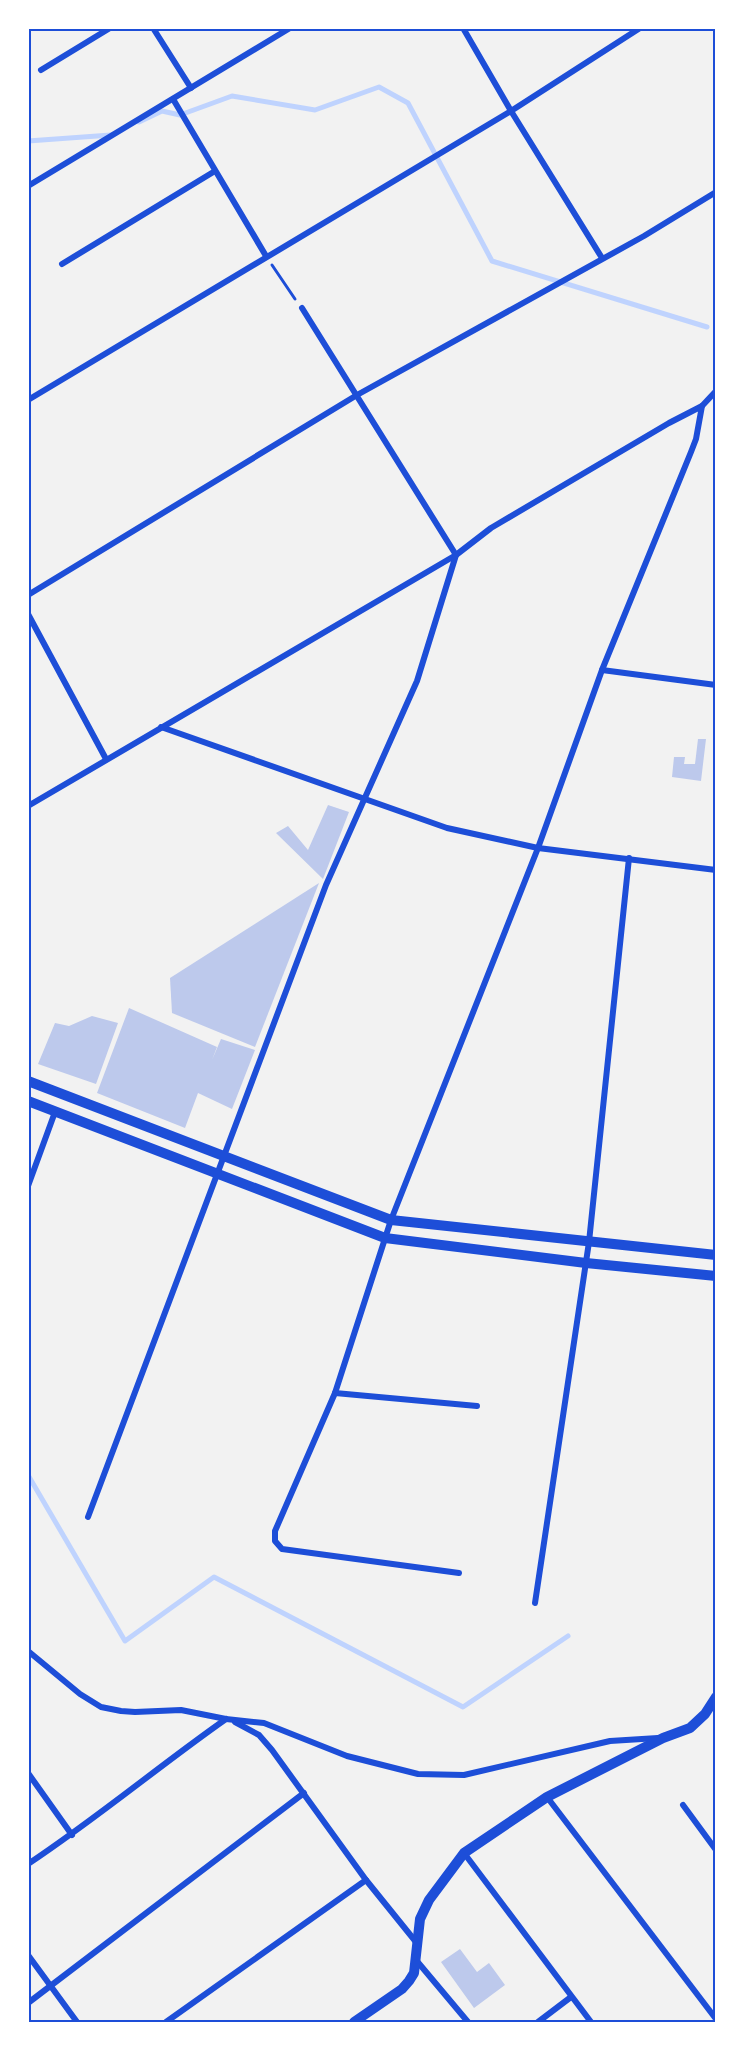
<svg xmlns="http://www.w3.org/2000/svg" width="744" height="2051" viewBox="0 0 744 2051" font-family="Arial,sans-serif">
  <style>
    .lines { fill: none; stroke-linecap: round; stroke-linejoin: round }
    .stream { stroke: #bfd3fe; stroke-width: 5 }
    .building { fill: #bdc9ec }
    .path { stroke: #1d4ed8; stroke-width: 3 }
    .minor { stroke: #1d4ed8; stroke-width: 6 }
    .tertiary { stroke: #1d4ed8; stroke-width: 10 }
    .neatline { fill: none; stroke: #1d4ed8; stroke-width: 2 }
  </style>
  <rect width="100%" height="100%" fill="#f2f2f2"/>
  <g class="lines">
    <g class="stream">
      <path d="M139 122 162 111 180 115 232 96 315 110 379 87 408 103 492 261 707 327"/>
      <path d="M28 141 111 135"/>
      <path d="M28 1475 125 1641 214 1577 463 1707 568 1636"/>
    </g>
  </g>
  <g class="building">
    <path d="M698 739H706L701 781 672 777 674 757H685L684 764H695Z"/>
    <path d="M328 805 349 812 323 879 276 833 288 826 308 850Z"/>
    <path d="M319 883 255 1047 172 1013 170 978Z"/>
    <path d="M129 1008 217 1047 212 1060 221 1039 255 1050 232 1109 198 1093 185 1128 97 1093Z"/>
    <path d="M92 1016 118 1023 96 1084 38 1064 55 1023 69 1026Z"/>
    <path d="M460 1949 477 1972 489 1963 505 1985 474 2008 441 1962Z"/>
  </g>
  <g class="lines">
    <path class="path" d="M272 265 295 299"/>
    <g class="minor">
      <path d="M153 28 191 88"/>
      <path d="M463 28 511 111 602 258"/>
      <path d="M41 70 110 28"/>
      <path d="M173 99 266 256"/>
      <path d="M28 186 290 28"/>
      <path d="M62 264 215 171"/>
      <path d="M28 400 511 111 640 28"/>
      <path d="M702 406 716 391"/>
      <path d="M28 595 357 395 644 236 716 192"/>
      <path d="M28 614 106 759"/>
      <path d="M602 670 716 685"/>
      <path d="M161 727 447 828 538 848 716 870"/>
      <path d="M28 806 456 555 491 528 669 423 702 406 696 439 691 452 602 670 538 848 391 1220 335 1393 275 1531V1541L282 1549 459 1573"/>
      <path d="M28 1186 55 1112"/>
      <path d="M335 1393 477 1406"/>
      <path d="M88 1517 326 885 417 681 456 555 302 308"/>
      <path d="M535 1603 589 1242 629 858"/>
      <path d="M28 1651 80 1694 101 1707 121 1711 135 1712 181 1710 226 1719 264 1723 347 1756 418 1774 464 1775 610 1741 658 1738"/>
      <path d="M235 1722 259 1735 272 1750 366 1880 416 1942"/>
      <path d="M28 1773 72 1835"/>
      <path d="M547 1797 716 2019"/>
      <path d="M683 1805 716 1850"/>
      <path d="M464 1853 591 2022"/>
      <path d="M28 1864C96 1819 159 1766 226 1719"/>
      <path d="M28 1955 77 2022"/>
      <path d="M416 1960 468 2022"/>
      <path d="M28 2003 304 1793"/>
      <path d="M166 2022 366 1880"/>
      <path d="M538 2022 571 1997"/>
    </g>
    <g class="tertiary">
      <path d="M28 1081 391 1220 716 1255"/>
      <path d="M28 1101 385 1238 586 1263 716 1276"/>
      <path d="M354 2022 402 1989 409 1981 414 1973 420 1919 429 1900 464 1853 547 1797 663 1738 690 1728 705 1714 716 1697"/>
    </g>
  </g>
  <rect width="744" height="2051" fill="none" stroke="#ffffff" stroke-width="60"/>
  <rect x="30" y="30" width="684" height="1991" class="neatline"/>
</svg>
